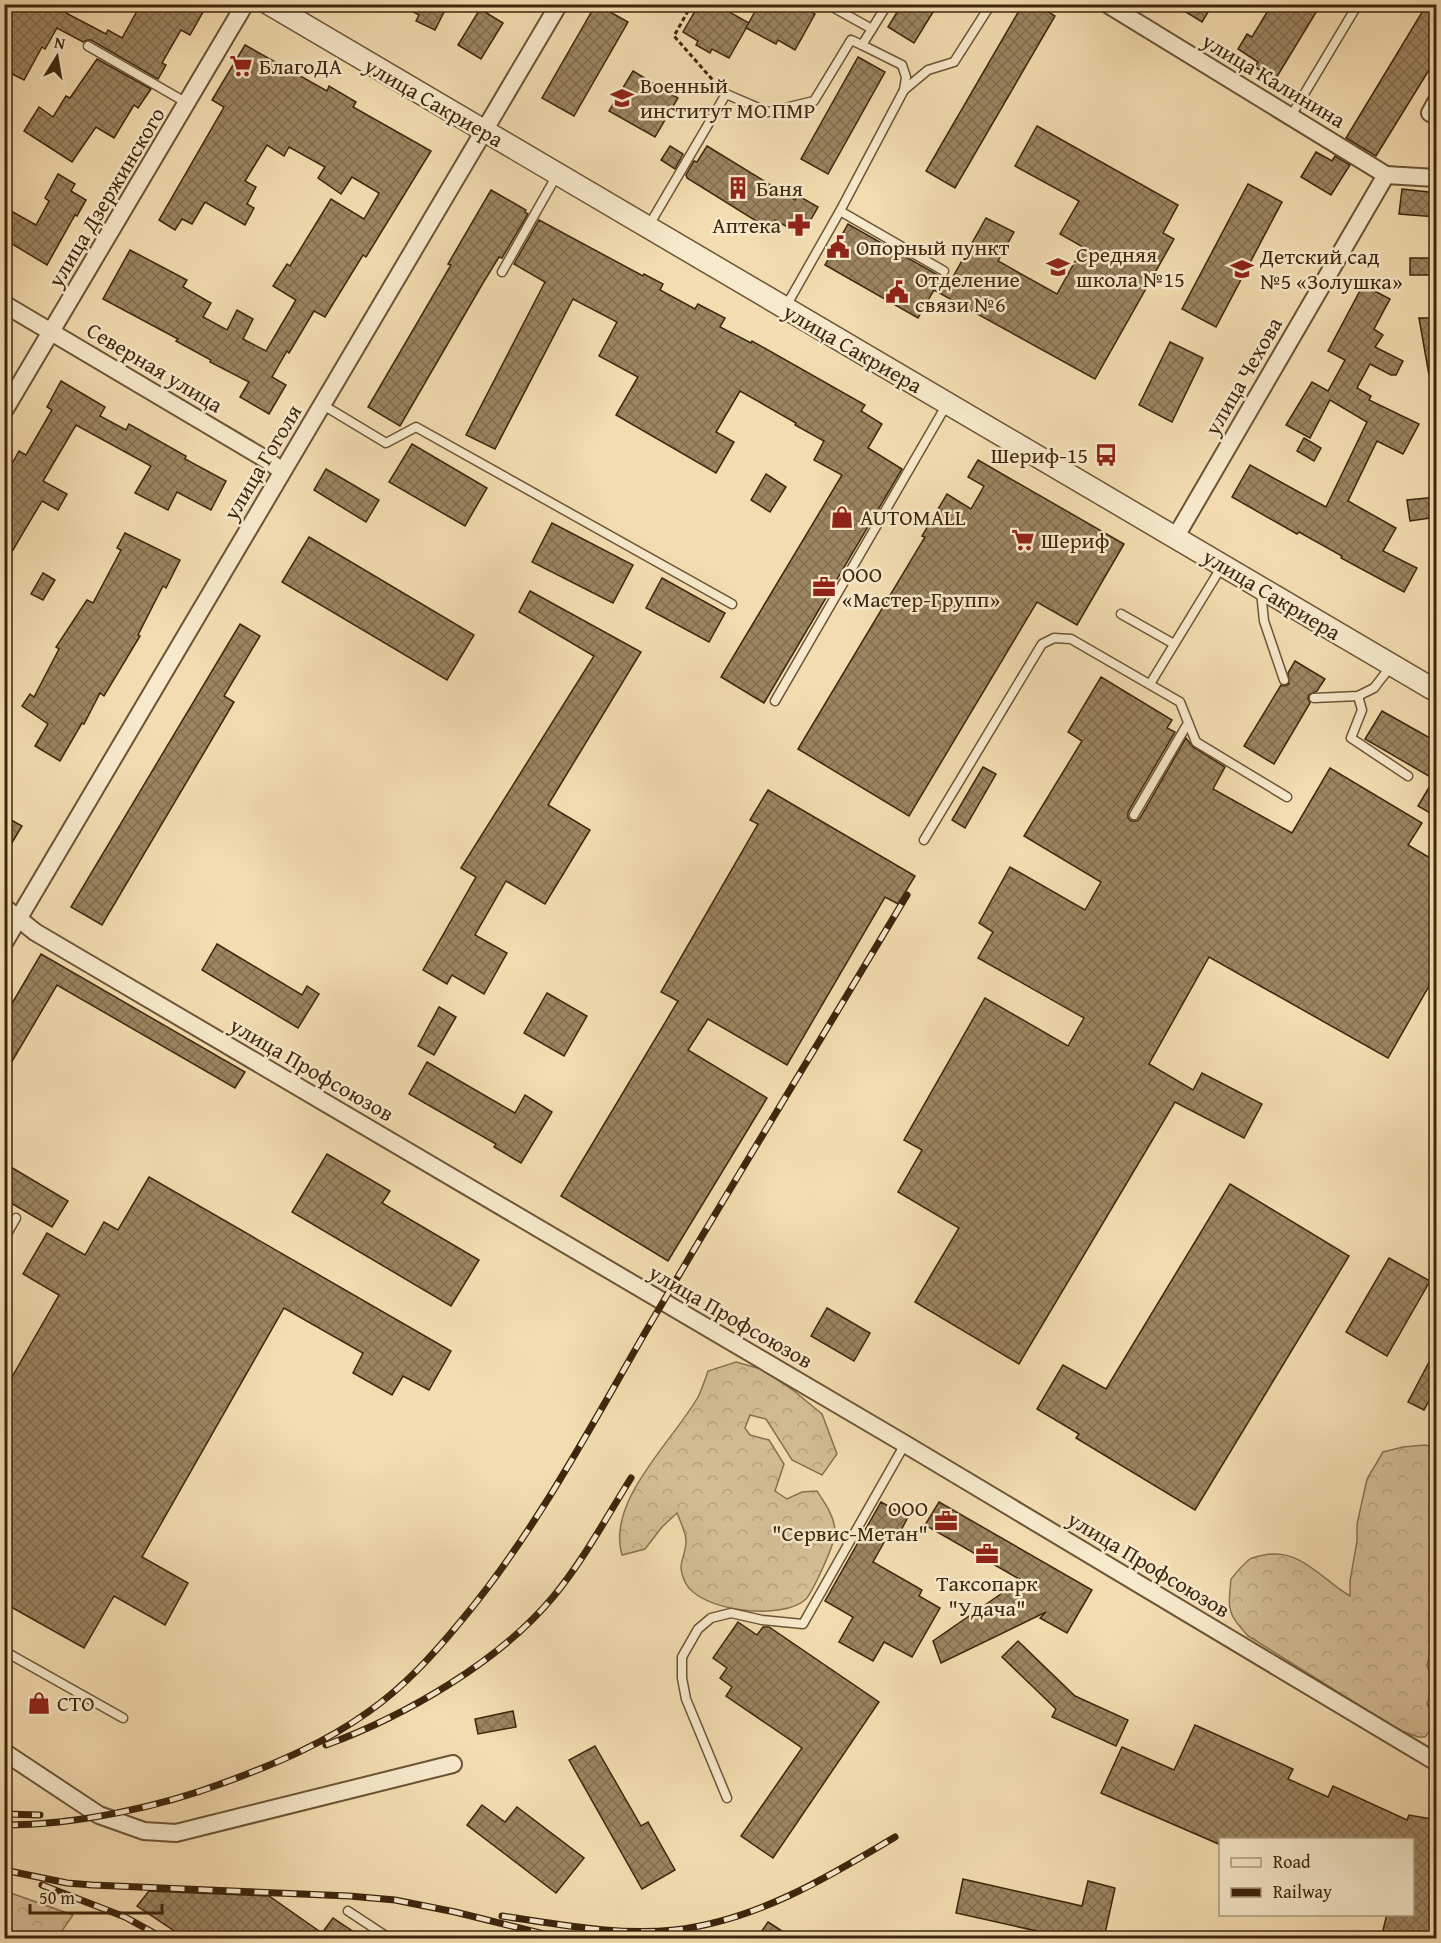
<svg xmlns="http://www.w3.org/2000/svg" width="1441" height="1943" viewBox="0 0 1441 1943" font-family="'Gentium Book Plus',serif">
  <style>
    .forest { fill: url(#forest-crowns); stroke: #897250; stroke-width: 1.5 }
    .building { fill: url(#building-cross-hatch); stroke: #3e260d; stroke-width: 1.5 }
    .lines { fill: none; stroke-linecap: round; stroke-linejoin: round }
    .service-casing { stroke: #6b5436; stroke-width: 11 }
    .minor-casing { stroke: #6b5436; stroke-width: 20 }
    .tertiary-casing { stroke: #6b5436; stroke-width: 24 }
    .path { stroke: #3e260d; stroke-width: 3; stroke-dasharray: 4.5 3; stroke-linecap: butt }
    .service { stroke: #f7e9cc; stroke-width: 8 }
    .minor { stroke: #f7e9cc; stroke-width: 16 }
    .tertiary { stroke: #f7e9cc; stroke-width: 21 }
    .rail-casing { stroke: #3e260d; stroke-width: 7 }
    .rail { stroke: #f7e9cc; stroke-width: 4.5; stroke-dasharray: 14; stroke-linecap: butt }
    .labels { text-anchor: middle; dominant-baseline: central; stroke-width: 5; stroke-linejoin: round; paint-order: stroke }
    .poi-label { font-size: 22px; fill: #3e260d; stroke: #f7e9cc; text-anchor: start }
    .street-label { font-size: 22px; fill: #3e260d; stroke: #f7e9cc }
  </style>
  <defs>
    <pattern id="forest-crowns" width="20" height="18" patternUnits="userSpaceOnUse" patternTransform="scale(1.5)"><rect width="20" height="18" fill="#d4be94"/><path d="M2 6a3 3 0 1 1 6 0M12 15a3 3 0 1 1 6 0" fill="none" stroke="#b7a37e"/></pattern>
    <pattern id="building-cross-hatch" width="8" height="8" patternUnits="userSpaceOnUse" patternTransform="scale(1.5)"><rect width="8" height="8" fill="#9c8562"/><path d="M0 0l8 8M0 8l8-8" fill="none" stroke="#816d4f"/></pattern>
  </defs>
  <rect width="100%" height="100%" fill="#f3ddb0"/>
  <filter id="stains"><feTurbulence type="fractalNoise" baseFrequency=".00333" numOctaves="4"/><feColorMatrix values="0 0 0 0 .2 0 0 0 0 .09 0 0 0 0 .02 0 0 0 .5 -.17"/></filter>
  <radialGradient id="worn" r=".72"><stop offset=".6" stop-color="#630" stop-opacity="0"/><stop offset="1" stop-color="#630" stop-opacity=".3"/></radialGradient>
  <g class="forest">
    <path d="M736 1362 761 1369 794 1391 822 1414 837 1454 822 1475 792 1460 766 1419 750 1415 745 1428 750 1435 769 1440 784 1464 775 1491 787 1499 802 1492 817 1491C825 1503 835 1517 835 1532 836 1542 813 1591 806 1599 784 1621 699 1612 685 1582 676 1562 685 1560 686 1543 687 1534 680 1521 677 1513L662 1527 645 1549 622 1555C606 1501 673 1441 698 1397 702 1389 705 1380 708 1371Z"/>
    <path d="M1425 1445 1436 1448V1638L1433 1644 1427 1665 1434 1684 1427 1704 1436 1723 1425 1737H1418L1399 1730 1248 1636C1227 1612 1228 1612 1231 1579 1236 1573 1243 1564 1250 1559 1254 1557 1259 1556 1264 1555 1301 1548 1321 1579 1350 1596V1581L1357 1541V1524L1367 1479 1383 1452 1403 1447Z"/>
    <path d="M5 1891 73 1915 57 1938H5Z"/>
  </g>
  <g class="building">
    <path d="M4 4H11L23 11 27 4H68L66 13 106 34 108 30 122 38 141 4H189L203 12 190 35 181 30 162 63 166 65 158 79 91 40H87L83 42 57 28 45 49 42 47 24 80 4 70Z"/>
    <path d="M399 4H448L435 30 416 21 419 15Z"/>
    <path d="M596 4 628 22 574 116 542 98Z"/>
    <path d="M699 4H715L749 23 729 58 712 49 710 53 696 45 698 41 683 32Z"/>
    <path d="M759 4H784L793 10 798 4 815 14 795 50 778 40 776 44 746 28Z"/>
    <path d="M902 4H938L914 43 888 27Z"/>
    <path d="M1023 4H1036L1055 16 955 188 926 171Z"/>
    <path d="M1173 4H1213L1202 22Z"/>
    <path d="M1272 4H1321L1275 80 1255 67 1258 62 1238 49 1247 34 1252 37Z"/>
    <path d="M1427 4H1437V57L1376 156 1346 138Z"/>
    <path d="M480 9 503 23 481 59 458 45Z"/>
    <path d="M245 45 327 91 329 86 356 102 353 107 431 151 366 257 363 255 325 317 314 311 289 353 287 351 272 377 286 385 269 414 240 397 249 382 210 362 211 360 176 341 178 339 103 299 130 250 187 280 183 287 211 303 203 317 227 330 237 310 253 319 243 339 266 351 296 300 273 286 287 264 290 266 331 199 364 219 379 193 352 177 341 194 318 178 325 167 289 147 284 156 267 145 245 181 256 187 247 204 254 208 245 225 205 202 192 224 182 219 175 230 159 220 224 107 212 100Z"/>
    <path d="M858 57 885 72 828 174 801 159Z"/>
    <path d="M97 59 151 89 138 108 134 105 114 138 96 127 72 162 24 131 39 107 53 117 66 96 70 98Z"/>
    <path d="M633 71 678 98 655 137 609 111Z"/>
    <path d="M1037 126 1178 205 1163 233 1174 239 1095 379 934 290 918 318 825 265 848 224 950 282 986 218 1014 232 998 261 1057 294 1083 247 1060 234 1079 201 1015 166Z"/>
    <path d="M670 146 683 154 675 169 661 160Z"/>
    <path d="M707 146 795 200 797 195 818 207 802 235 775 220 769 229 687 178 686 175 694 161 697 162Z"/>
    <path d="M1316 152 1332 161 1335 156 1350 165 1331 195 1301 177Z"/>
    <path d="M58 174 75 184 71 191 86 200 77 216 75 215 47 265 4 239V207L36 225 49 201 45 198Z"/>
    <path d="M1248 184 1282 202 1216 327 1182 309Z"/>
    <path d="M1402 189 1437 193V217L1399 214Z"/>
    <path d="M491 190 526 210 525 212 528 214 502 258 499 257 483 283 400 426 368 407 451 265 448 264Z"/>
    <path d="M539 220 643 276 644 274 663 284 660 290 695 309 698 304 725 318 720 327 751 343 752 341 865 405 861 411 882 424 868 448 902 469 764 703 721 677 842 475 814 460 824 441 795 425 796 423 740 391 716 432 734 442 716 473 616 415 638 377 599 356 617 322 573 299 495 449 466 435 545 282 514 264Z"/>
    <rect x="1410" y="258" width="24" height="17"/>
    <path d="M1363 285 1390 299 1374 329 1383 335 1375 347 1403 361 1396 375H1391L1370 364 1357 388 1371 396 1369 400 1419 424 1403 454 1377 441 1348 501 1396 528 1383 551 1417 568 1404 592 1341 558 1342 556 1299 532 1297 534 1232 497 1250 465 1326 507 1367 422 1330 400 1310 438 1286 425 1312 382 1328 391 1345 360 1328 351Z"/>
    <path d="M1419 318H1437V374L1429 375Z"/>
    <path d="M1170 342 1203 358 1172 422 1139 405Z"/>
    <path d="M61 381 105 407 100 416 126 430 129 424 186 456 185 459 226 481 211 510 177 492 168 510 135 493 151 466 76 425 43 481 67 494 58 510 42 501 4 565V478L19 451 26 455 52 410 47 407Z"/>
    <path d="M1304 438 1321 448 1314 461 1297 451Z"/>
    <path d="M412 444 487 488 465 526 389 482Z"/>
    <path d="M978 460 1124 544 1077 625 1037 602 909 816 798 749 925 537 922 536 947 494 971 509 984 486 968 477Z"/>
    <path d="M326 469 379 500 366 522 314 490Z"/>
    <path d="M766 474 786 487 770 512 751 500Z"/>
    <path d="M1437 497V517L1410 521 1407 500Z"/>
    <path d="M552 523 633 565 613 603 532 562Z"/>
    <path d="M125 533 180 560 166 588 163 586 138 635 140 636 104 696 100 693 84 724 82 723 60 761 35 746 48 724 22 706 30 694 34 697 59 649 56 647 87 600 93 603 121 550 117 548Z"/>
    <path d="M309 537 474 635 447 680 282 582Z"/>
    <path d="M43 573 55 580 43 600 31 594Z"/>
    <path d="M662 578 725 613 709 642 646 608Z"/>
    <path d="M530 591 641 652 548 805 590 830 545 904 506 881 475 935 507 953 484 994 452 975 447 984 423 970 476 877 461 868 594 656 519 612Z"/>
    <path d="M240 624 260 636 224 696 234 702 102 925 71 907Z"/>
    <path d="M1295 661 1325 679 1317 691 1309 695 1308 699 1310 703 1274 764 1244 746 1281 685 1285 686 1289 684 1288 673Z"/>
    <path d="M1101 677 1172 720 1167 728 1175 732 1128 812V818L1131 821H1137L1140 818 1186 738 1193 747 1225 767 1213 789 1292 833 1330 768 1422 823 1408 845 1437 862V972L1388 1058 1209 957 1149 1064 1193 1090 1202 1073 1262 1104 1244 1138 1175 1102 1019 1364 915 1302 959 1228 898 1192 922 1150 904 1140 985 998 1068 1046 1084 1018 978 958 993 932 979 923 1010 867 1085 910 1101 882 1024 836 1082 741 1068 732Z"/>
    <path d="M1382 711 1437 742V817L1418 806 1434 779 1365 739Z"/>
    <path d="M983 767 996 774 965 828 952 820Z"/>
    <path d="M768 790 915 876 898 904 885 897 787 1065 708 1019 688 1050 767 1098 668 1261 561 1196 678 1001 661 992 758 824 750 820Z"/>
    <path d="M4 816 22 826 4 856Z"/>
    <path d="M217 944 302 995 307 986 319 994 298 1028 202 970Z"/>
    <path d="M41 954 245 1072 235 1088 57 985 4 1075V1017Z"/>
    <path d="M547 993 587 1016 564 1056 524 1033Z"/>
    <path d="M439 1007 456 1017 434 1055 418 1046Z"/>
    <path d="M427 1062 515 1113 525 1095 552 1112 521 1163 494 1147 496 1144 409 1094Z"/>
    <path d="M327 1154 390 1191 382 1203 479 1260 451 1306 292 1212Z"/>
    <path d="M4 1163 68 1201 52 1227 4 1199Z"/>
    <path d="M149 1177 451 1351 429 1390 403 1376 392 1395 353 1373 363 1353 284 1308 142 1557 188 1583 165 1625 114 1596 84 1648 4 1603V1391L59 1295 23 1274 47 1233 85 1255 104 1222 118 1230Z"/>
    <path d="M1230 1184 1349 1256 1195 1510 1076 1438 1079 1434 1037 1409 1063 1365 1106 1389Z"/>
    <path d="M1389 1258 1430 1281 1387 1356 1346 1332Z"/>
    <path d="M827 1308 870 1333 854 1361 811 1336Z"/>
    <path d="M1437 1347V1403L1430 1399 1424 1410 1408 1402Z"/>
    <path d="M881 1502 908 1517 899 1534 891 1530 873 1562 922 1590 919 1596 940 1608 912 1657 884 1642 873 1661 839 1642 853 1617 825 1601Z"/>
    <path d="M939 1502 1092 1590 1067 1633 1040 1618 1046 1612 941 1663 933 1641 1021 1580 925 1525Z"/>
    <path d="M738 1622 757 1635 763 1627H769L879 1702 773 1858 741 1836 802 1748 726 1696 732 1687 720 1678 727 1668 713 1658Z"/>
    <path d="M1018 1641 1075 1696 1128 1720 1116 1746 1052 1717 1056 1709 1002 1657Z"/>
    <path d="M513 1711 516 1727 478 1734 475 1719Z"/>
    <path d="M1195 1725 1293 1769 1288 1779 1328 1797 1333 1786 1407 1820 1409 1815 1437 1820V1938H1381L1387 1914H1413V1839H1221V1845L1101 1793 1122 1747 1174 1770Z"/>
    <path d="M595 1746 641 1826 648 1822 675 1870 642 1889 569 1760Z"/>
    <path d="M482 1805 505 1822 517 1807 584 1858 556 1893 467 1825Z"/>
    <path d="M963 1879 1082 1906 1088 1881 1115 1888 1104 1938H1068L956 1913Z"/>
    <path d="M149 1891 269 1896 322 1933 333 1918 363 1938H185L137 1906Z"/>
    <path d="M768 1922 793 1938H757Z"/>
  </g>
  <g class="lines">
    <g class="service-casing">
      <g id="service">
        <path d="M748 4H750"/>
        <path d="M827 4 872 29"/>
        <path d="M885 8 862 45 902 65 906 77 904 90 928 70 954 62 991 4"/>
        <path d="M88 46 187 103"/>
        <path d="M1291 116 1358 4"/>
        <path d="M840 211 904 90"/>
        <path d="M648 227 726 94 768 112 814 101 851 40 862 45"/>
        <path d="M502 272 557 175"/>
        <path d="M785 308 840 211 944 271"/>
        <path d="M323 405 386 443 416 427 732 604"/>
        <path d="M1261 592 1264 621 1284 680"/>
        <path d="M1121 614 1174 644"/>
        <path d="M1150 684 1222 566"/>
        <path d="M1358 696 1362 710 1351 738 1408 776"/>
        <path d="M1314 698 1358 696 1374 688 1391 666"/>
        <path d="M775 701 947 404"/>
        <path d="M1134 815 1188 723"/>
        <path d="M924 840 1042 644 1054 638 1071 639 1180 702 1196 742 1287 797"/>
        <path d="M4 1239 16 1218"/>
        <path d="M4 1651 123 1718"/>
        <path d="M727 1798 686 1699 682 1678V1657L698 1629 711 1618 731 1613 762 1620 803 1624 905 1444"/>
        <path d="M348 1911 389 1938"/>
      </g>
    </g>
    <g class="minor-casing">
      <g id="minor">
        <path d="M1107 4 1386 175 1436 178"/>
        <path d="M1430 113 1436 102"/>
        <path d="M4 304 267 460 282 471"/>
        <path d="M4 411 245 4"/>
        <path d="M1175 538 1386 175"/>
        <path d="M4 907 35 932 905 1444 1436 1762"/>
        <path d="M4 943 559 4"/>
        <path d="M4 1752 99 1815 144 1831 176 1833 453 1764"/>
      </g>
    </g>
    <g class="tertiary-casing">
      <path id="tertiary" d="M269 4 1436 691"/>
    </g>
    <path class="path" d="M692 4 674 36 718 86"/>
    <use href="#service" class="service"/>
    <use href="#minor" class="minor"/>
    <use href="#tertiary" class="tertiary"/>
    <g class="rail-casing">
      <g id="rail">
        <path d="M326 1745C405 1716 499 1662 553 1597 583 1561 606 1518 631 1478"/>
        <path d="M4 1814 40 1815"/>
        <path d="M4 1825C76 1825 160 1807 226 1782 275 1764 325 1743 368 1712 404 1687 433 1655 461 1621 542 1524 599 1410 663 1302 743 1166 826 1031 907 895"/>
        <path d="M4 1870 67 1883 92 1885 349 1896 395 1900 455 1912 560 1938"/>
        <path d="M42 1885 125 1917 163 1938"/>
        <path d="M502 1916C558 1924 617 1936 674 1930 755 1921 827 1878 895 1837"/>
      </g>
    </g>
    <use href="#rail" class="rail"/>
  </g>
  <defs>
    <g id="supermarket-bare" transform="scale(1.8)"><path d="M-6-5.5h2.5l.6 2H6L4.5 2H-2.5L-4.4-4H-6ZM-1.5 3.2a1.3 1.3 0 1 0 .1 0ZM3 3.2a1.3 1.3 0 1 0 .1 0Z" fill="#8f2418" stroke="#f7e9cc" stroke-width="2.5" paint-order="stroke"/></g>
    <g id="university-bare" transform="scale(1.8)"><path d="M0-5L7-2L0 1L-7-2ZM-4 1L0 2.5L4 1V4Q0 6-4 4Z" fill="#8f2418" stroke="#f7e9cc" stroke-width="2.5" paint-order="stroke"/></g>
    <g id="building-bare" transform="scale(1.8)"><path d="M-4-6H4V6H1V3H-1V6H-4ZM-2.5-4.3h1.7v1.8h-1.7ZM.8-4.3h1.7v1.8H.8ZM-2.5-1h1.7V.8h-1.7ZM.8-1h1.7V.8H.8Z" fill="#8f2418" stroke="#f7e9cc" stroke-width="2.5" paint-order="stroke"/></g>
    <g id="pharmacy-bare" transform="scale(1.8)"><path d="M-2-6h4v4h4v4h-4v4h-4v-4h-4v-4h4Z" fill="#8f2418" stroke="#f7e9cc" stroke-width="2.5" paint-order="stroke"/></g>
    <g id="civic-bare" transform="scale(1.8)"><path d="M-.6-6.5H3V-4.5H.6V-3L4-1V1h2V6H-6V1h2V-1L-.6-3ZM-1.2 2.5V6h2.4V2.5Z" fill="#8f2418" stroke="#f7e9cc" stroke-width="2.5" paint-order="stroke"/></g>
    <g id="school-bare" transform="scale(1.8)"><path d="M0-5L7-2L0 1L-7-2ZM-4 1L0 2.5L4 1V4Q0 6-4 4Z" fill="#8f2418" stroke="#f7e9cc" stroke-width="2.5" paint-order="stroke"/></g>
    <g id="bus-bare" transform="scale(1.8)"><path d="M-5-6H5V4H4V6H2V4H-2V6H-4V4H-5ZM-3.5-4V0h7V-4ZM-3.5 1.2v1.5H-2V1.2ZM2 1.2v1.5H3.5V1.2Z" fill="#8f2418" stroke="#f7e9cc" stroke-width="2.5" paint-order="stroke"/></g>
    <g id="shop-bare" transform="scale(1.8)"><path d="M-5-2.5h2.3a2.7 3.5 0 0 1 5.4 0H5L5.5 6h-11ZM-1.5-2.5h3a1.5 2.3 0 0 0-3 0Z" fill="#8f2418" stroke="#f7e9cc" stroke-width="2.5" paint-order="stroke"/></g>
    <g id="office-bare" transform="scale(1.8)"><path d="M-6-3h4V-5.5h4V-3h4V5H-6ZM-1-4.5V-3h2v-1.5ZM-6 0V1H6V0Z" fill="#8f2418" stroke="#f7e9cc" stroke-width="2.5" paint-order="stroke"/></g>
  </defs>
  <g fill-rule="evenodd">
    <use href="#supermarket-bare" x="241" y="66"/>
    <use href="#university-bare" x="622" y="98"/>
    <use href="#building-bare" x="738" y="188"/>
    <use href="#pharmacy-bare" x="799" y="225"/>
    <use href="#civic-bare" x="838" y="247"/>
    <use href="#school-bare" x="1058" y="267"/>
    <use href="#school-bare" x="1242" y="269"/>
    <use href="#civic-bare" x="897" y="292"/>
    <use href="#bus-bare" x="1106" y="455"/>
    <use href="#shop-bare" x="842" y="517"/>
    <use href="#supermarket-bare" x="1023" y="540"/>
    <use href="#office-bare" x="824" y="587"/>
    <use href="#office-bare" x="946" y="1521"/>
    <use href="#office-bare" x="987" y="1554"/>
    <use href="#shop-bare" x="39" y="1703"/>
  </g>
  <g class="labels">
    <g class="poi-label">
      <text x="259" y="66">БлагоДА</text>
      <text x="640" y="85">Военный<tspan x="640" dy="25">институт МО ПМР</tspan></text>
      <text x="756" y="188">Баня</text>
      <text x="781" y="225" text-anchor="end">Аптека</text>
      <text x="856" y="247">Опорный пункт</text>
      <text x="1076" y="254">Средняя<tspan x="1076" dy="25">школа №15</tspan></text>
      <text x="1260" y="256">Детский сад<tspan x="1260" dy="25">№5 «Золушка»</tspan></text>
      <text x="915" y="279">Отделение<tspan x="915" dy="25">связи №6</tspan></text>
      <text x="1088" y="455" text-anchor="end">Шериф-15</text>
      <text x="860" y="517">AUTOMALL</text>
      <text x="1041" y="540">Шериф</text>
      <text x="842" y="574">ООО<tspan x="842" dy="25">«Мастер-Групп»</tspan></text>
      <text x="928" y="1508" text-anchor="end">ООО<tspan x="928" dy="25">"Сервис-Метан"</tspan></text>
      <text x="987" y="1583" text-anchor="middle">Таксопарк<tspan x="987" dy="25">"Удача"</tspan></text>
      <text x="57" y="1703">СТО</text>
    </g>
    <g class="street-label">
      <text transform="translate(1274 80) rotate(31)">улица Калинина</text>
      <text transform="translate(434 102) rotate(30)">улица Сакриера</text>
      <text transform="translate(106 197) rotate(-59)">улица Дзержинского</text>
      <text transform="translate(853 348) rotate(30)">улица Сакриера</text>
      <text transform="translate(155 367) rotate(31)">Северная улица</text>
      <text transform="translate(1243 376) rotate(-60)">улица Чехова</text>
      <text transform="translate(262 462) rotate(-59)">улица Гоголя</text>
      <text transform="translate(1272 594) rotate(31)">улица Сакриера</text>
      <text transform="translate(312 1069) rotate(30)">улица Профсоюзов</text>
      <text transform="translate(731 1316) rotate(30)">улица Профсоюзов</text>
      <text transform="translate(1149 1564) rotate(31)">улица Профсоюзов</text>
    </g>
  </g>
  <rect width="1441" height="1943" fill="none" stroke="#f3ddb0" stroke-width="24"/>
  <rect x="6" y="6" width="1429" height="1931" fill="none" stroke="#3e260d" stroke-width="3"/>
  <rect x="12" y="12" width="1417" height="1919" fill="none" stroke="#3e260d" stroke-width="1.5"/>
  <rect x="1219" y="1838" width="195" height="78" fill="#f7e9cc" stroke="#ad9b80" stroke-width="1.5"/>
  <rect x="1231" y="1858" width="30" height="9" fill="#f7e9cc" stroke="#ad9b80" stroke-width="1.5"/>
  <text x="1273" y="1868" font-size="18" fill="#3e260d">Road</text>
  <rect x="1231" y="1888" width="30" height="9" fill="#3e260d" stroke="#ad9b80" stroke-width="1.5"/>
  <text x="1273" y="1898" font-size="18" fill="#3e260d">Railway</text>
  <g transform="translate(57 57) rotate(11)" stroke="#f7e9cc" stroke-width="4.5" paint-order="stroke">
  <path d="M0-4.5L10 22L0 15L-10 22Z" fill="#3e260d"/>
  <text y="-9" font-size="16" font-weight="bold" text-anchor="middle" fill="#3e260d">N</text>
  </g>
  <path d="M30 1904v9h132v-9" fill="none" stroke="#3e260d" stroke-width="3"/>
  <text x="39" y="1904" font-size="18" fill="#3e260d" stroke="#f7e9cc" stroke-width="4.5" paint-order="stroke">50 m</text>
  <rect width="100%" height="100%" filter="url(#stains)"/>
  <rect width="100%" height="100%" fill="url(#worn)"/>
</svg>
